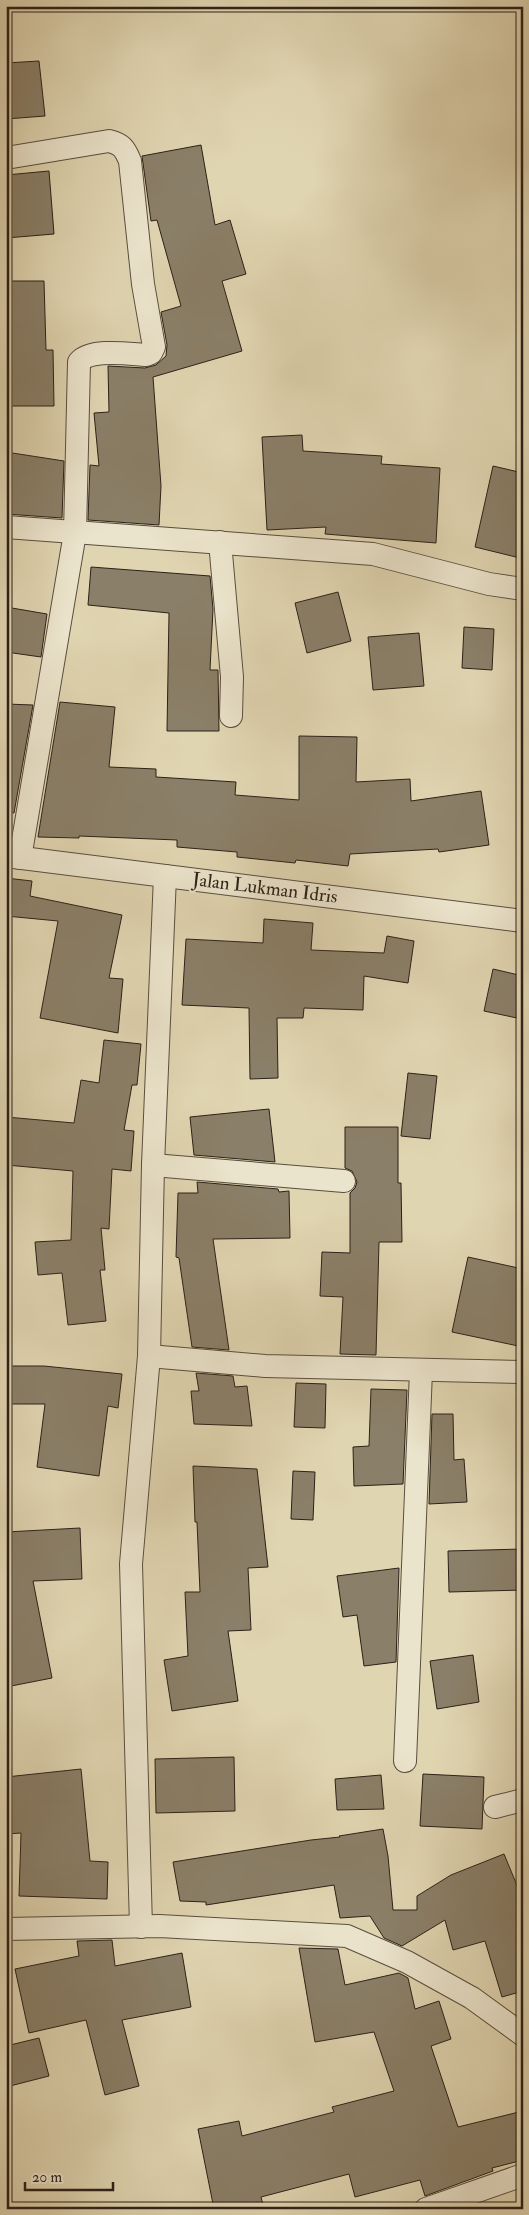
<svg xmlns="http://www.w3.org/2000/svg" width="529" height="2215" viewBox="0 0 529 2215" font-family="'IM FELL Double Pica',serif">
  <style>
    .building { fill: #8a7f68; stroke: #2c2118 }
    .lines { fill: none; stroke-linecap: round; stroke-linejoin: round }
    .minor-casing { stroke: #594e3e; stroke-width: 24 }
    .minor { stroke: #ebe4cc; stroke-width: 22 }
    .labels { text-anchor: middle; dominant-baseline: central; stroke-width: 4; stroke-linejoin: round; paint-order: stroke }
    .street-label { font-size: 19px; fill: #2c2118; stroke: #ebe4cc }
  </style>
  <rect width="100%" height="100%" fill="#e0d5b1"/>
  <filter id="stains"><feTurbulence type="fractalNoise" baseFrequency=".004" numOctaves="4"/><feColorMatrix values="0 0 0 0 .2 0 0 0 0 .09 0 0 0 0 .02 0 0 0 .5 -.17"/></filter>
  <radialGradient id="worn" r=".72"><stop offset=".6" stop-color="#630" stop-opacity="0"/><stop offset="1" stop-color="#630" stop-opacity=".3"/></radialGradient>
  <g class="building">
    <path d="M39 61 45 116 6 119V63Z"/>
    <path d="M201 145 215 225 230 220 246 274 222 281 242 351 153 377 161 486 159 525 88 520 90 465 99 466 94 413 109 412 108 366 145 368 156 365 166 356 167 345 161 312 181 306 157 220 151 221 142 156Z"/>
    <path d="M49 171 54 234 6 238V175Z"/>
    <path d="M6 281H44L46 350H53L54 406H6Z"/>
    <path d="M302 435 303 451 382 456 381 464 440 468 436 543 325 534 326 527 267 530 262 437Z"/>
    <path d="M6 452 64 461 62 518 6 514Z"/>
    <path d="M493 466 523 473V544L520 558 475 547Z"/>
    <path d="M91 567 210 576 213 609 210 670H218L219 731H167L169 613 88 605Z"/>
    <path d="M338 592 351 641 307 653 295 603Z"/>
    <path d="M6 607 47 614 41 657 6 652Z"/>
    <path d="M464 627 494 629 492 670 462 668Z"/>
    <path d="M419 633 424 686 373 690 368 637Z"/>
    <path d="M60 702 115 707 109 767 156 769V777L236 782 235 795 299 800V736L357 737 356 782 410 779 411 801 481 791 489 845 439 852 438 849 350 854 348 866 296 860 295 863 237 857V852L177 847V840L79 836V838L38 837Z"/>
    <path d="M6 704 33 705 14 813 6 812Z"/>
    <path d="M6 878 32 881 30 896 122 915 109 978 123 979 118 1033 40 1018 58 921 6 916Z"/>
    <path d="M264 919 313 923 311 950 384 953 387 936 414 941 408 983 364 976 363 1010 304 1008 303 1018H277L278 1078 250 1079 249 1008 182 1005 186 939 263 943Z"/>
    <path d="M493 969 523 976V993L517 1018 484 1011Z"/>
    <path d="M104 1040 141 1044 137 1085H132L124 1130 134 1131 131 1171 112 1169 109 1229 101 1228 105 1270H100L106 1321 68 1325 62 1273 38 1275 35 1242 71 1240 73 1171 6 1165V1117L74 1123 81 1080 99 1083Z"/>
    <path d="M408 1073 437 1076 430 1139 401 1136Z"/>
    <path d="M269 1109 275 1162 194 1155 190 1117Z"/>
    <path d="M345 1127H398V1183H401L402 1242H379L376 1355 340 1354 343 1297 320 1296 322 1252 350 1253V1193L355 1188 357 1182 352 1171 345 1168Z"/>
    <path d="M197 1182 278 1189 279 1192 289 1191 290 1238 213 1239 229 1350 192 1347 179 1258 176 1257 178 1193H198Z"/>
    <path d="M468 1257 523 1269V1347L452 1332Z"/>
    <path d="M6 1366H44L122 1374 118 1408 108 1406 99 1476 37 1467 45 1404H6Z"/>
    <path d="M196 1373 233 1376 235 1387 247 1386 252 1426 194 1424 191 1391H199Z"/>
    <path d="M296 1383 326 1384 325 1428 294 1427Z"/>
    <path d="M371 1389 407 1390 403 1484 354 1486 353 1447 369 1446Z"/>
    <path d="M432 1414H453L454 1460 464 1459 467 1502 429 1504Z"/>
    <path d="M193 1466 257 1469 268 1567 248 1568 251 1630 228 1631 238 1701 172 1711 164 1660 188 1656 185 1592H200L197 1522H195Z"/>
    <path d="M293 1471 315 1472 313 1520 291 1519Z"/>
    <path d="M80 1528 82 1579 33 1581 52 1678 6 1687V1532Z"/>
    <path d="M523 1549V1590L449 1592 448 1551Z"/>
    <path d="M399 1568 396 1662 364 1666 357 1615 343 1617 337 1576Z"/>
    <path d="M473 1655 479 1702 437 1709 430 1661Z"/>
    <path d="M234 1757 235 1811 156 1813 155 1759Z"/>
    <path d="M81 1769 90 1861 108 1862 107 1899 19 1896 21 1833 6 1834V1777Z"/>
    <path d="M423 1774 484 1777 482 1829 420 1826Z"/>
    <path d="M381 1775 384 1809 337 1810 335 1779Z"/>
    <path d="M383 1829 388 1856 393 1910H417V1896L451 1875 504 1854 523 1900V1991L502 1997 485 1941 453 1950 445 1920 402 1946 384 1938 370 1916 340 1918 334 1885 206 1905V1902L180 1901 173 1862 311 1840 340 1837 339 1836Z"/>
    <path d="M112 1940 115 1966 182 1953 191 2007 122 2020 139 2086 105 2095 86 2020 29 2033 15 1969 79 1956 77 1941Z"/>
    <path d="M299 1948 338 1949 345 1985 399 1973 408 1978 415 2009 439 2001 451 2039 431 2046 458 2127 523 2111V2160L492 2168 493 2171 425 2196 420 2180 355 2197 349 2174 261 2197 264 2209H214L198 2129 239 2121 242 2136 334 2112 332 2107 394 2091 374 2032 315 2042Z"/>
    <path d="M39 2038 49 2076 6 2087V2046Z"/>
  </g>
  <g class="lines">
    <g class="minor-casing">
      <g id="minor">
        <path d="M6 158 109 141C122 144 125 149 130 161L143 284 154 347 151 353 146 355C129 354 91 348 79 362L75 533 20 858"/>
        <path d="M6 527 373 554 489 584 523 589"/>
        <path d="M220 542 232 677 231 716"/>
        <path d="M6 856 523 921"/>
        <path d="M153 1165 344 1181"/>
        <path d="M149 1356 265 1366 523 1372"/>
        <path d="M405 1761 421 1371"/>
        <path d="M495 1807 523 1800"/>
        <path d="M141 1927 131 1564 149 1356 153 1165 165 876"/>
        <path d="M6 1929 159 1926 347 1936 407 1962 472 1998 523 2035"/>
        <path d="M426 2209 523 2175"/>
      </g>
    </g>
    <use href="#minor" class="minor"/>
  </g>
  <g class="labels">
    <g class="street-label">
      <text transform="translate(265 888) rotate(7)">Jalan Lukman Idris</text>
    </g>
  </g>
  <rect width="529" height="2215" fill="none" stroke="#e0d5b1" stroke-width="25"/>
  <rect x="8" y="8" width="514" height="2200" fill="none" stroke="#2c2118" stroke-width="2.5"/>
  <rect x="12" y="12" width="504" height="2190" fill="none" stroke="#2c2118"/>
  <path d="M25 2182v8h88v-8" fill="none" stroke="#2c2118" stroke-width="2.5"/>
  <text x="32" y="2182" font-size="15" fill="#2c2118" stroke="#ebe4cc" stroke-width="4" paint-order="stroke">20 m</text>
  <rect width="100%" height="100%" filter="url(#stains)"/>
  <rect width="100%" height="100%" fill="url(#worn)"/>
</svg>
